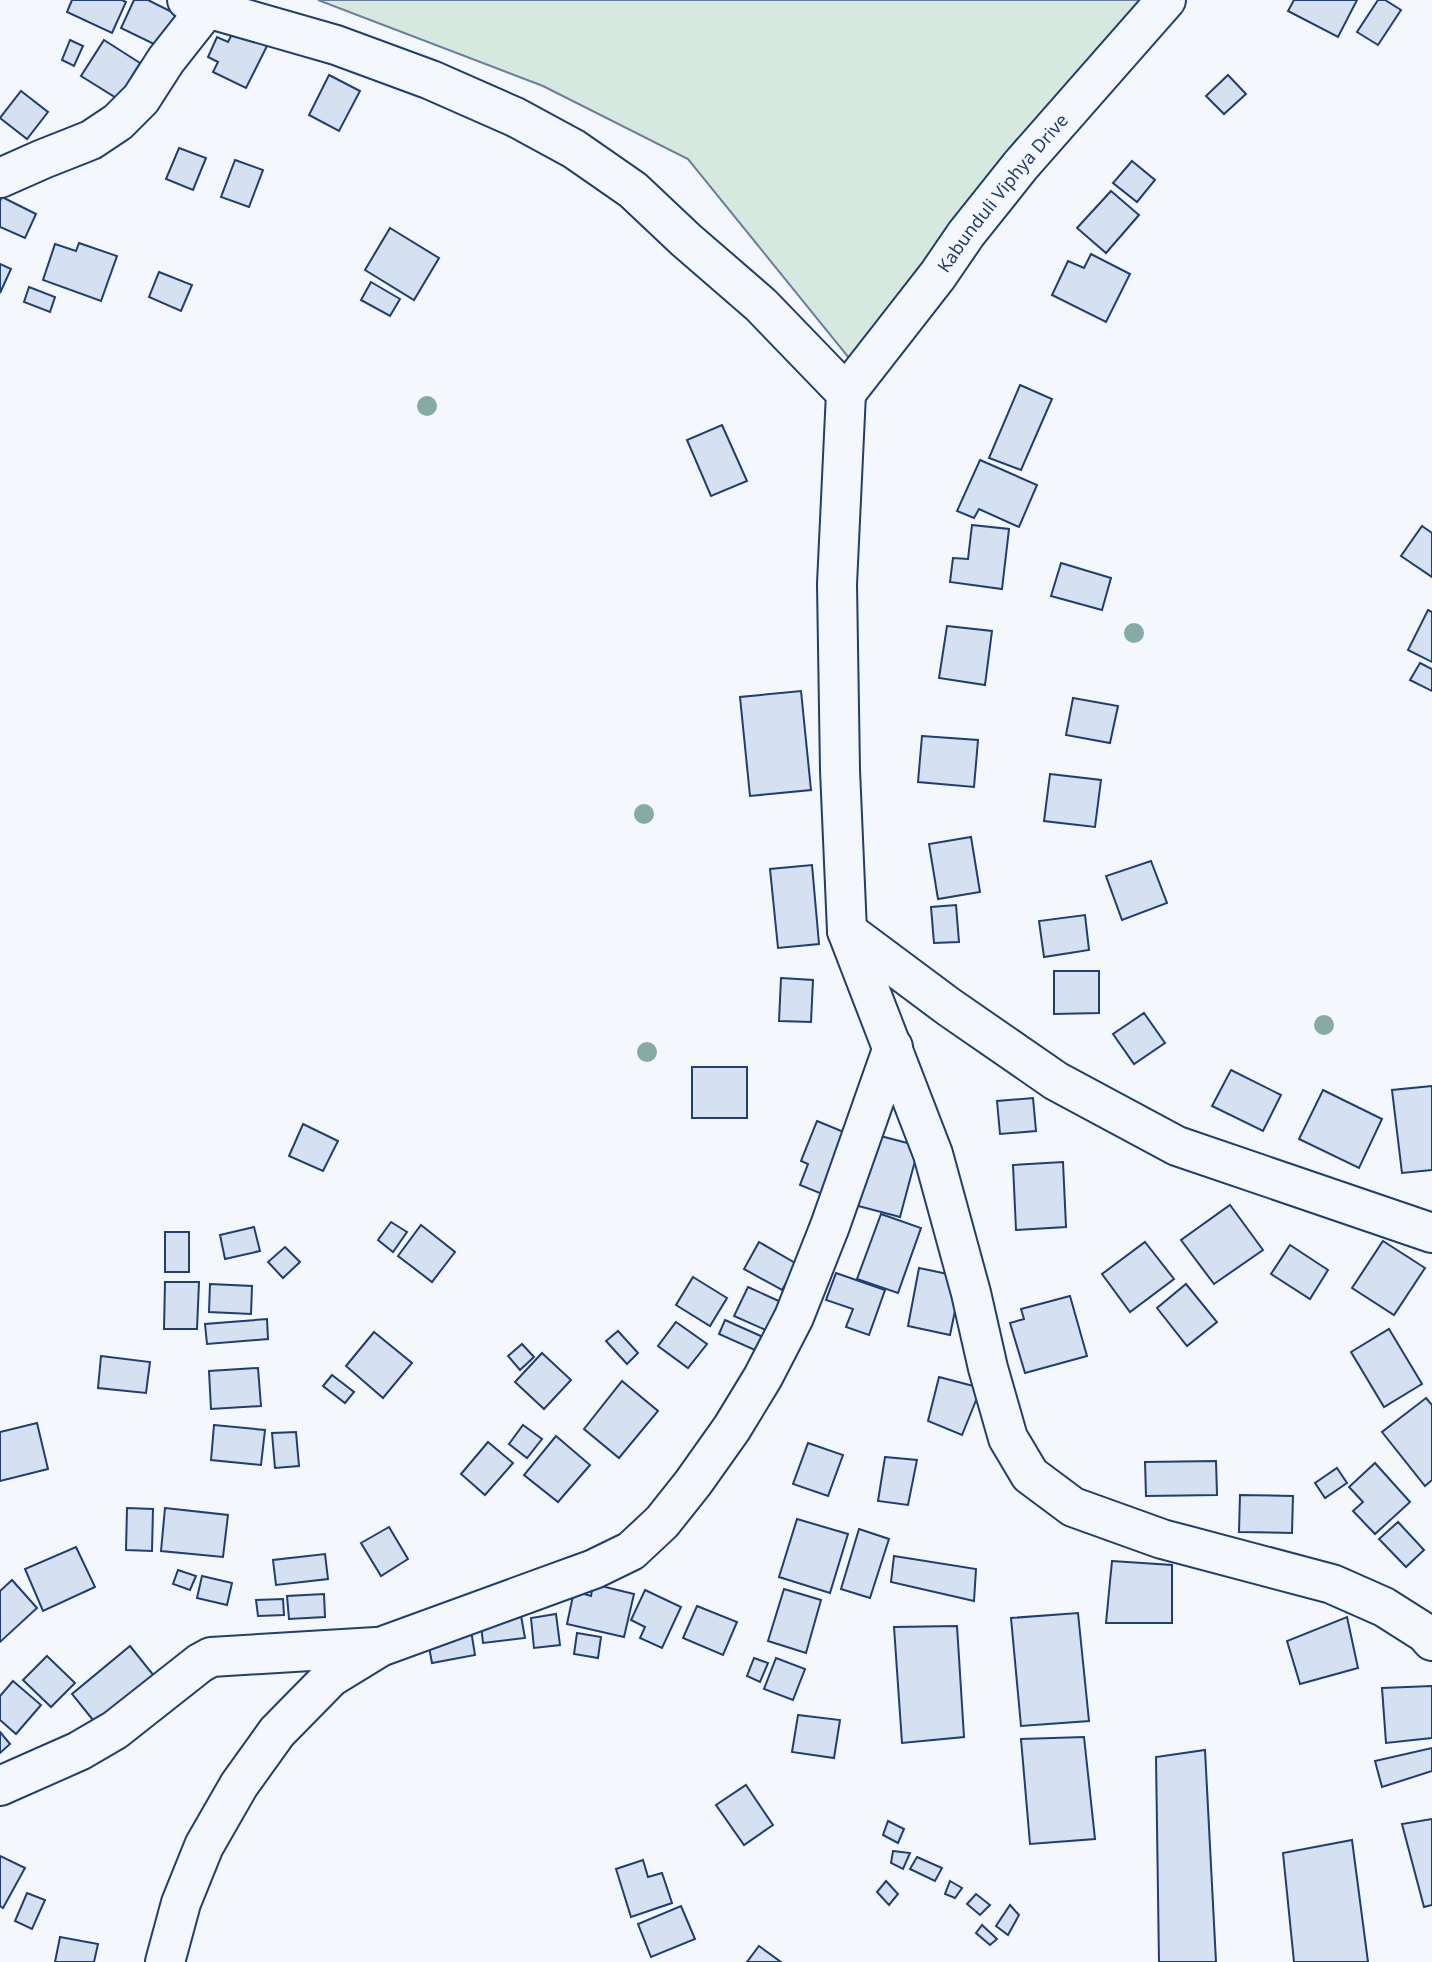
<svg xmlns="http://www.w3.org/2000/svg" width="1432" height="1962" viewBox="0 0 1432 1962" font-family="'Noto Sans',sans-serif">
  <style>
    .green { fill: #d7e8df; stroke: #687fa3; stroke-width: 2 }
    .building { fill: #d5e0f0; stroke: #1d3f73; stroke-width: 2 }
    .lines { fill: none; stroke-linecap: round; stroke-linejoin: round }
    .minor-casing { stroke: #1d3f73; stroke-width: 42 }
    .minor { stroke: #f4f7fb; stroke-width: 38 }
    .tree { fill: #86aba6 }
    .labels { text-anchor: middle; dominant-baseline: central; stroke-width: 5; stroke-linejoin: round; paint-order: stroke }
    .street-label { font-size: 18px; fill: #1d3f73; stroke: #f4f7fb }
  </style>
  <rect width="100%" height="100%" fill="#f4f7fb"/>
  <path class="green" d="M318 0H1181L853 363 688 159 543 86Z"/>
  <g class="building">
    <path d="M72 0H122L126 2 112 33 67 12Z"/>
    <path d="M134 0H148L178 15 162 48 121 28Z"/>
    <path d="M1294 0H1357L1338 37 1288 11Z"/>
    <path d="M1378 0H1385L1401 10 1378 45 1357 32Z"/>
    <path d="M234 30 267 46 246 88 213 72 218 62 208 57 217 37 228 42Z"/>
    <path d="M70 40 83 46 74 66 62 60Z"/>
    <path d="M104 40 140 63 118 99 81 76Z"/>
    <path d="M329 75 360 91 339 131 309 115Z"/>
    <path d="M1228 75 1246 94 1224 114 1206 96Z"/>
    <path d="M21 91 48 112 27 139 0 118Z"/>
    <path d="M179 148 206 158 193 190 166 179Z"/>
    <path d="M235 160 263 170 249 207 221 197Z"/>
    <path d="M1132 161 1155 180 1137 202 1113 183Z"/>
    <path d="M1111 191 1139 215 1106 253 1077 228Z"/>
    <path d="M2 197 36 214 25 238 0 227V201Z"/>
    <path d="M390 228 439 258 414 300 365 270Z"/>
    <path d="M79 243 117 256 101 301 43 280 55 244 76 251Z"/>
    <path d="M1091 254 1130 274 1106 322 1052 295 1068 261 1084 268Z"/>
    <path d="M0 264 11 269 0 293Z"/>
    <path d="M159 272 192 285 181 311 149 297Z"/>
    <path d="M371 282 400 299 390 316 361 300Z"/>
    <path d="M29 287 55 297 50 312 24 302Z"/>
    <path d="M1020 385 1052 399 1021 470 989 458Z"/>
    <path d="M722 425 747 481 711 496 687 440Z"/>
    <path d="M980 460 1037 485 1019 527 979 509 974 518 957 511Z"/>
    <path d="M972 525 1009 529 1002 589 950 582 953 558 968 559Z"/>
    <path d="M1422 526 1432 533V577L1401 556Z"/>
    <path d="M1061 563 1111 578 1102 610 1051 596Z"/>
    <path d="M1428 610 1432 612V662L1408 650Z"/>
    <path d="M947 626 992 631 985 685 939 678Z"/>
    <path d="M1420 663 1432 669V691L1410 680Z"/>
    <path d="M801 691 811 790 750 796 740 697Z"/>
    <path d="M1073 698 1118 706 1110 743 1066 735Z"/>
    <path d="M922 736 978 740 974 787 918 782Z"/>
    <path d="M1050 774 1101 780 1095 827 1044 821Z"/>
    <path d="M971 837 980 892 938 899 929 844Z"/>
    <path d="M1151 861 1167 903 1122 920 1106 876Z"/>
    <path d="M812 865 819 944 778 948 770 869Z"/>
    <path d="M956 905 959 942 934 943 931 907Z"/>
    <path d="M1085 915 1089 950 1044 957 1039 921Z"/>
    <path d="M1054 971H1099V1013L1054 1014Z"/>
    <path d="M781 978 813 980 811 1022 779 1021Z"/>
    <path d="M1144 1013 1165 1043 1134 1064 1113 1034Z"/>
    <rect x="692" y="1067" width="55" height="51"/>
    <path d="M1231 1070 1281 1095 1263 1131 1212 1106Z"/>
    <path d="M1432 1086V1170L1402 1173 1392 1090Z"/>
    <path d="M1323 1090 1382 1119 1359 1168 1299 1139Z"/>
    <path d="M1033 1098 1036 1131 1000 1134 997 1101Z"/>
    <path d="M817 1121 856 1137 832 1198 800 1185 808 1164 801 1161Z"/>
    <path d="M303 1124 338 1141 323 1171 289 1156Z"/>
    <path d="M865 1132 919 1146 900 1217 847 1203Z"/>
    <path d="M1063 1162 1066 1227 1016 1230 1013 1165Z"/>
    <path d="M1230 1205 1263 1250 1214 1284 1181 1240Z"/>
    <path d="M881 1214 921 1228 898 1293 857 1279Z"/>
    <path d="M391 1222 407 1232 393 1252 378 1240Z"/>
    <path d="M421 1225 455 1252 432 1282 398 1256Z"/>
    <path d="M254 1227 260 1251 225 1259 220 1235Z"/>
    <rect x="165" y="1232" width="24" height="40"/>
    <path d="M1383 1241 1425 1268 1394 1315 1352 1288Z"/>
    <path d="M759 1242 797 1264 782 1290 744 1269Z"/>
    <path d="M1145 1242 1174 1279 1130 1312 1102 1274Z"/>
    <path d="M1290 1245 1328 1270 1310 1299 1271 1274Z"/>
    <path d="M285 1247 300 1262 283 1278 268 1262Z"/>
    <path d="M919 1268 962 1277 950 1335 908 1326Z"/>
    <path d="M836 1273 885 1290 869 1335 846 1327 853 1309 826 1300Z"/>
    <path d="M693 1277 727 1298 710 1326 676 1305Z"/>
    <path d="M165 1282H199L197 1329H164Z"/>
    <path d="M210 1284 252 1286 251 1314 209 1312Z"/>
    <path d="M1186 1284 1217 1322 1187 1346 1157 1308Z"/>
    <path d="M748 1287 781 1302 768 1331 734 1316Z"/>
    <path d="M1070 1296 1087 1356 1025 1373 1010 1323 1024 1319 1021 1309Z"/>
    <path d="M267 1319 268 1339 207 1344 205 1324Z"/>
    <path d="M725 1320 763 1337 757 1351 719 1334Z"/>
    <path d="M676 1322 707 1344 688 1368 658 1346Z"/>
    <path d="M1389 1329 1422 1384 1384 1407 1351 1352Z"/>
    <path d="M618 1331 638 1353 627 1364 606 1341Z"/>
    <path d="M374 1332 412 1363 383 1398 346 1366Z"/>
    <path d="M522 1344 534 1357 520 1370 508 1356Z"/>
    <path d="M542 1353 571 1380 544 1409 515 1382Z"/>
    <path d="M101 1356 150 1362 146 1393 98 1388Z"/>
    <path d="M258 1368 261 1406 211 1409 209 1371Z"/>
    <path d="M332 1375 354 1392 345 1403 323 1386Z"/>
    <path d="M939 1377 981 1388 962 1435 928 1421Z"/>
    <path d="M622 1381 658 1411 619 1458 584 1429Z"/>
    <path d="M1426 1398 1432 1405V1480L1425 1486 1382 1432Z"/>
    <path d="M37 1423 48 1469 0 1481V1432Z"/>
    <path d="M214 1425 265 1430 261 1465 211 1460Z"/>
    <path d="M523 1425 542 1439 527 1458 509 1444Z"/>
    <path d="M296 1432 299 1466 275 1468 272 1433Z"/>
    <path d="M556 1436 590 1465 558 1502 524 1475Z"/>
    <path d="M488 1442 513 1463 485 1495 461 1474Z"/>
    <path d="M808 1443 843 1455 828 1496 793 1484Z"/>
    <path d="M885 1457 917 1460 908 1505 878 1501Z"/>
    <path d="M1216 1461 1217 1495 1146 1496 1145 1462Z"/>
    <path d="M1375 1463 1410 1502 1375 1534 1353 1511 1363 1502 1349 1487Z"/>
    <path d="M1337 1468 1347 1483 1325 1498 1315 1483Z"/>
    <path d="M1240 1495 1293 1496 1292 1533 1239 1532Z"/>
    <path d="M127 1508 153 1509 152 1551 126 1550Z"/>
    <path d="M165 1508 228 1515 223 1557 161 1551Z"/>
    <path d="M797 1519 848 1534 830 1593 779 1577Z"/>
    <path d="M1398 1522 1424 1550 1406 1567 1379 1539Z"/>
    <path d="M389 1527 408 1559 381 1576 361 1543Z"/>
    <path d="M859 1529 889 1539 870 1598 841 1589Z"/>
    <path d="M76 1547 95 1587 43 1611 25 1569Z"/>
    <path d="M325 1554 328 1579 276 1585 273 1560Z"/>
    <path d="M894 1556 976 1569 974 1601 891 1582Z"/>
    <path d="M1112 1561 1172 1565V1623H1106Z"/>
    <path d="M178 1570 196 1576 190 1590 173 1584Z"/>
    <path d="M202 1576 232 1583 227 1605 197 1598Z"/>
    <path d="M12 1580 37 1608 0 1642V1591Z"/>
    <path d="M593 1584 634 1594 624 1637 567 1624 574 1591 591 1596Z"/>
    <path d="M784 1589 821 1600 806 1653 768 1641Z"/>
    <path d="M645 1590 681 1607 662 1648 640 1638 645 1627 631 1620Z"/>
    <path d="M324 1594 325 1617 289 1619 287 1596Z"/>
    <path d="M283 1599 284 1615 258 1616 256 1600Z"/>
    <path d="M697 1606 737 1622 723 1655 683 1638Z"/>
    <path d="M520 1610 525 1638 483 1643 480 1615Z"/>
    <path d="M1078 1613 1089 1721 1021 1726 1011 1618Z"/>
    <path d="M556 1614 560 1645 534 1648 531 1618Z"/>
    <path d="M1347 1617 1358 1668 1300 1684 1287 1641Z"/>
    <path d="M470 1624 475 1655 432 1663 426 1631Z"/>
    <path d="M957 1626 964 1737 902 1743 894 1627Z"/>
    <path d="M577 1633 601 1637 598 1658 574 1654Z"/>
    <path d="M130 1646 155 1677 97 1725 72 1694Z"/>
    <path d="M47 1656 75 1683 51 1707 23 1680Z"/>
    <path d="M754 1658 768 1663 760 1682 747 1676Z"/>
    <path d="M776 1658 805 1669 793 1700 764 1689Z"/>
    <path d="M13 1681 41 1705 16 1734 0 1720V1696Z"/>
    <path d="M1432 1686V1738L1386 1743 1382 1688Z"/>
    <path d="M798 1715 840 1720 834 1758 792 1752Z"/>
    <path d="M0 1732 10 1744 0 1753Z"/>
    <path d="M1084 1737 1095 1839 1030 1844 1021 1739Z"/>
    <path d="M1432 1748V1771L1382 1787 1375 1761Z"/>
    <path d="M1205 1750 1216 1962H1159L1156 1757Z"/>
    <path d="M746 1785 773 1825 744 1845 716 1805Z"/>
    <path d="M1432 1819V1905L1424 1907 1402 1824Z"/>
    <path d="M888 1821 904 1829 898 1843 883 1835Z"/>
    <path d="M1352 1840 1368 1962H1294L1283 1853Z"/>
    <path d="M893 1851 910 1853 903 1869 891 1863Z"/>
    <path d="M0 1856 25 1868 3 1908 0 1906Z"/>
    <path d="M917 1857 942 1868 935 1881 910 1869Z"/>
    <path d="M643 1860 648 1877 662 1873 672 1903 631 1917 616 1869Z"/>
    <path d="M886 1881 898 1894 889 1905 877 1892Z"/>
    <path d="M950 1881 962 1888 955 1898 945 1894Z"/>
    <path d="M27 1893 45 1900 32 1929 15 1921Z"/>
    <path d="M976 1894 990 1905 980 1915 967 1904Z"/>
    <path d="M1010 1905 1019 1915 1008 1935 996 1926Z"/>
    <path d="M681 1906 695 1939 651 1957 638 1924Z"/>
    <path d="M982 1925 997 1939 990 1945 976 1933Z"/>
    <path d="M60 1937 98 1944 94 1962H55Z"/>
    <path d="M759 1946 781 1962H747Z"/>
  </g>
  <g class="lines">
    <g class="minor-casing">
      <g id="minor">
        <path d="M187 0 207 8 336 45 431 80 515 117 574 149 633 190 686 240 761 305 846 393 837 584 840 770 847 931 933 1154 971 1293 988 1368 1008 1438 1030 1475 1073 1507 1162 1539 1332 1584 1384 1607 1425 1633 1432 1641"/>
        <path d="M0 178 43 159 91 140 118 122 141 99 166 60 207 8"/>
        <path id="s1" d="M846 393 938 275 966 234 1021 165 1166 0"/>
        <path d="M847 931 949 1007 1056 1081 1177 1146 1432 1233"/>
        <path d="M0 1786 79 1751 115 1730 200 1663 211 1657 376 1647"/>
        <path d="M165 1962 181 1903 204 1846 239 1785 277 1732 331 1677 380 1647 594 1569 631 1551 662 1522 693 1483 732 1428 763 1377 794 1317 830 1226 893 1047"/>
      </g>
    </g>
    <use href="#minor" class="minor"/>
  </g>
  <g class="tree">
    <circle cx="427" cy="406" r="10"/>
    <circle cx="1134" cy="633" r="10"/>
    <circle cx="644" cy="814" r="10"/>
    <circle cx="1324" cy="1025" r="10"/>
    <circle cx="647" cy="1052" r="10"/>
  </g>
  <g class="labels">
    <g class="street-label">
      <text stroke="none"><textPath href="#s1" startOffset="254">Kabunduli Viphya Drive</textPath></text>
    </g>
  </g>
</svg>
